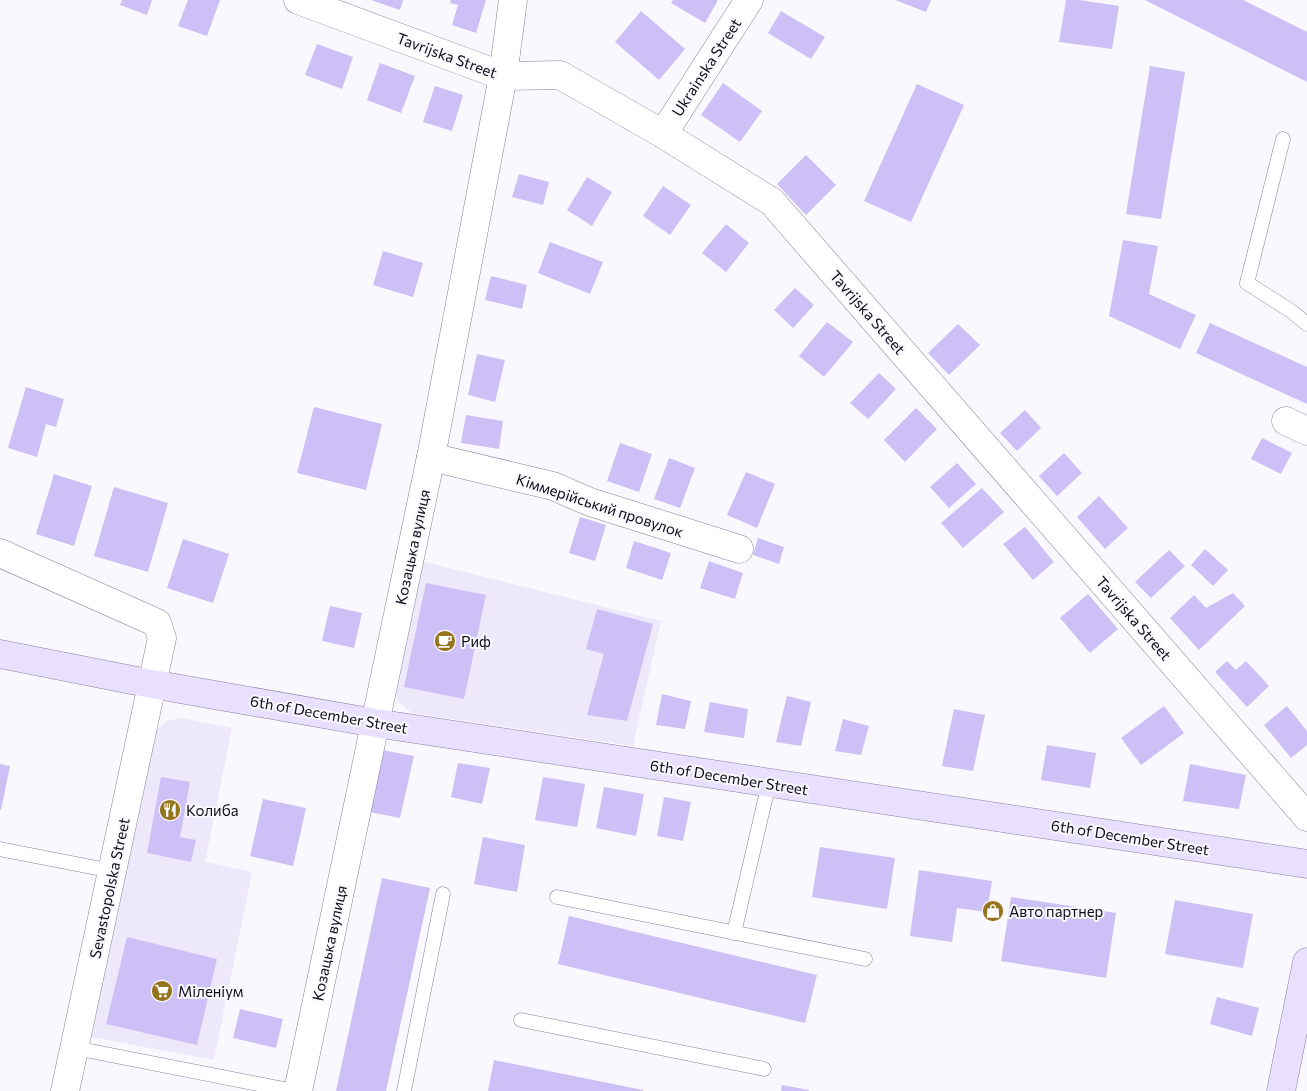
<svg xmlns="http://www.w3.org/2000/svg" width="1307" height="1091" viewBox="0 0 1307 1091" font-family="Commissioner,sans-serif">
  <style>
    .built { fill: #ede9fa }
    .building { fill: #cdc0f7 }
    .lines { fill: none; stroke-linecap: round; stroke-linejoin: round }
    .lane-casing { stroke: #88819f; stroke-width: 15 }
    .street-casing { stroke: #88819f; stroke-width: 29 }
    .secondary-casing { stroke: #88819f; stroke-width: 29 }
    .lane { stroke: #fff; stroke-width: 14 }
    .street { stroke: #fff; stroke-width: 28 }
    .secondary { stroke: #e9e0ff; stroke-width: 28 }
    .labels { text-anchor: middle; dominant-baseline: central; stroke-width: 4; stroke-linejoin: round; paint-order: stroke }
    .street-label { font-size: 15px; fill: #0e0c16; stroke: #f9f8ff }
    .poi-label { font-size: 15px; fill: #0e0c16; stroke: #f9f8ff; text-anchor: start }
  </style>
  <rect width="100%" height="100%" fill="#f9f8ff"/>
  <g class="built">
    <path d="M421 561 661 621 633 746 412 713 398 702 395 685Z"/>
    <path d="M181 718 232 728 205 862 252 872 214 1060 91 1037 152 742 157 729 167 721Z"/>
  </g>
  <g class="building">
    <path d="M122 0H152L147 15 120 5Z"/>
    <path d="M188 0H220L207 36 178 26Z"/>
    <path d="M371 0H403L400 10Z"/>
    <path d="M451 0H486L476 33 452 25 458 5 450 3Z"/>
    <path d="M673 0H718L705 23 671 3Z"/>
    <path d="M895 0H931L926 12Z"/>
    <path d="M1066 0H1079L1119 6 1112 49 1059 42Z"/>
    <path d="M1145 0H1243L1307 32V82Z"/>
    <path d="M641 11 685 49 659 80 615 42Z"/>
    <path d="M781 11 825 37 811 59 768 33Z"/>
    <path d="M317 44 353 57 342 89 305 75Z"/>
    <path d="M380 63 415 76 401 113 367 100Z"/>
    <path d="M1150 66 1185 72 1161 219 1126 214Z"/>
    <path d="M723 83 762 111 740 142 701 115Z"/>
    <path d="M917 84 964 105 911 222 864 201Z"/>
    <path d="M435 86 463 95 452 131 423 122Z"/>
    <path d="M806 155 836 185 806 215 777 184Z"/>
    <path d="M519 174 549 182 543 205 512 197Z"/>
    <path d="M587 177 612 192 592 226 567 210Z"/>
    <path d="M663 186 691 205 670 235 643 216Z"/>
    <path d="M726 224 749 243 726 272 702 253Z"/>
    <path d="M1123 240 1158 246 1149 294 1196 315 1180 349 1109 316Z"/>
    <path d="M550 242 603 262 590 294 538 273Z"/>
    <path d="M383 251 423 263 413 297 373 285Z"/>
    <path d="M491 276 527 285 522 309 485 300Z"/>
    <path d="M795 288 814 305 793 328 774 310Z"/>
    <path d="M827 322 853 342 824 377 799 356Z"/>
    <path d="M1210 323 1307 367V404L1196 353Z"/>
    <path d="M958 324 980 345 949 375 928 353Z"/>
    <path d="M477 354 505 360 495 402 468 395Z"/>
    <path d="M879 373 896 389 868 419 850 403Z"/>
    <path d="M26 387 64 399 56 427 46 424 37 457 8 448Z"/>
    <path d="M314 407 382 424 366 490 297 473Z"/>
    <path d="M916 408 937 429 905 462 884 440Z"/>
    <path d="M1025 410 1041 428 1017 451 1000 433Z"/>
    <path d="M466 415 503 421 499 449 461 443Z"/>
    <path d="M1262 438 1292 453 1281 474 1251 459Z"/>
    <path d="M620 443 652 454 639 492 607 481Z"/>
    <path d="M1064 453 1082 473 1057 496 1039 476Z"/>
    <path d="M669 458 695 468 680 508 654 499Z"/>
    <path d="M957 463 976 484 949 508 930 487Z"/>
    <path d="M746 472 775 484 757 528 727 515Z"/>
    <path d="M54 474 92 486 74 546 36 534Z"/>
    <path d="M114 487 168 503 148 572 94 556Z"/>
    <path d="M982 488 1004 512 963 548 941 523Z"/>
    <path d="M1099 496 1128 528 1105 549 1077 517Z"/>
    <path d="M580 517 606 525 595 561 569 553Z"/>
    <path d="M1025 527 1054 562 1033 580 1003 544Z"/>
    <path d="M758 538 784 547 779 564 753 555Z"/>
    <path d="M183 539 229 554 213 603 167 588Z"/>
    <path d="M634 541 671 553 662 580 626 568Z"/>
    <path d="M1205 549 1228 570 1213 586 1191 565Z"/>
    <path d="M1169 550 1185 566 1151 598 1135 582Z"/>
    <path d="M709 561 743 573 735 599 700 588Z"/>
    <path d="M426 583 486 595 464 699 404 687Z"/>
    <path d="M1233 593 1245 606 1199 650 1170 618 1194 595 1206 608Z"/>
    <path d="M1088 594 1118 629 1090 653 1060 618Z"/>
    <path d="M330 606 362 613 354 648 322 641Z"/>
    <path d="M597 609 653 624 627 721 587 715 604 654 586 649Z"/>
    <path d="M1227 661 1236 670 1246 661 1269 686 1247 707 1215 672Z"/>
    <path d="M662 694 691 701 685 729 656 725Z"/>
    <path d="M787 696 811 702 801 746 776 742Z"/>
    <path d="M710 702 748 709 744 738 704 732Z"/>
    <path d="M1164 706 1184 733 1141 765 1121 738Z"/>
    <path d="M1287 706 1307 731V745L1291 758 1264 725Z"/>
    <path d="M954 709 985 715 973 771 942 766Z"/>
    <path d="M843 719 869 726 861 755 835 751Z"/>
    <path d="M1047 745 1096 753 1090 788 1041 780Z"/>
    <path d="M382 750 414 756 400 818 369 812Z"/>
    <path d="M458 763 490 768 482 804 451 797Z"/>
    <path d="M0 764 10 766 1 810H0Z"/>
    <path d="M1190 764 1246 775 1239 809 1183 801Z"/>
    <path d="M161 777 190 782 180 837 196 840 191 862 147 853Z"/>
    <path d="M543 777 585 784 577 827 535 820Z"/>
    <path d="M604 787 644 794 636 836 596 828Z"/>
    <path d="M664 797 691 802 683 841 657 836Z"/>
    <path d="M263 799 306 808 293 866 250 856Z"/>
    <path d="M483 837 525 845 517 892 474 884Z"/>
    <path d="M820 847 895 858 887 909 812 897Z"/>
    <path d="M919 870 992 881 987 912 957 908 952 942 910 936Z"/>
    <path d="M382 878 430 888 386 1091H336Z"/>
    <path d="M1011 897 1116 913 1106 978 1001 961Z"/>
    <path d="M1175 900 1253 914 1243 968 1165 954Z"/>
    <path d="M569 916 817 975 805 1023 558 964Z"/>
    <path d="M127 937 217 959 197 1045 106 1024Z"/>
    <path d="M1217 997 1259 1008 1252 1036 1210 1024Z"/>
    <path d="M240 1009 283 1019 276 1048 233 1038Z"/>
    <path d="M494 1060 643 1090V1091H488Z"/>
    <path d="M782 1085 809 1090V1091H781Z"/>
  </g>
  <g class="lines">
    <g class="lane-casing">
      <g id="lane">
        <path d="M1283 139 1247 283 1291 311 1307 324"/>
        <path d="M0 849 112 871"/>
        <path d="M557 897 865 959"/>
        <path d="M734 933 769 783"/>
        <path d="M521 1020 764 1069"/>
        <path d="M75 1048 294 1091"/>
        <path d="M404 1091 443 894"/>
      </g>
    </g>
    <g class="street-casing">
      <g id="street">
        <path d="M298 0 503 76 560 75 663 134 772 202 1307 817"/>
        <path d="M663 134 749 0"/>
        <path d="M1286 421 1307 431"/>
        <path d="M431 457 553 486 590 502 739 549"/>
        <path d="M0 553 157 623 162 638 65 1091"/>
        <path d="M298 1091 431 457 503 76 513 0"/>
      </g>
    </g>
    <g class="secondary-casing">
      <g id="secondary">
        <path d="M0 654 152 684 375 723 1307 864"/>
        <path d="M1281 1091 1307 962"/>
      </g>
    </g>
    <use href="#lane" class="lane"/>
    <use href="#street" class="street"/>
    <use href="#secondary" class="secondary"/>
  </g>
  <defs>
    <g id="cafe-disc" transform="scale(1.125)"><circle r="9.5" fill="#96741d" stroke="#f9f8ff"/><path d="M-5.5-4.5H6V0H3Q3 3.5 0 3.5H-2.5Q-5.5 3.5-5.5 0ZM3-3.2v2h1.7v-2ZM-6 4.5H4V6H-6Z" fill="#fff"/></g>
    <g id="restaurant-disc" transform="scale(1.125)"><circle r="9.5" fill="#96741d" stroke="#f9f8ff"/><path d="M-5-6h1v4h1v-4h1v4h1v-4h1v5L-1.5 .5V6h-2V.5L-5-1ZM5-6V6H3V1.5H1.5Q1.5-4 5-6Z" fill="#fff"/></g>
    <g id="shop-disc" transform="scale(1.125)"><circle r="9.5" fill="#96741d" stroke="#f9f8ff"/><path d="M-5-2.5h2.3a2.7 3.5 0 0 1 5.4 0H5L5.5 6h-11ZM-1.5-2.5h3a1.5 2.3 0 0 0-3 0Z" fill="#fff"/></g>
    <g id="supermarket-disc" transform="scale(1.125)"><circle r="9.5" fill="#96741d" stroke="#f9f8ff"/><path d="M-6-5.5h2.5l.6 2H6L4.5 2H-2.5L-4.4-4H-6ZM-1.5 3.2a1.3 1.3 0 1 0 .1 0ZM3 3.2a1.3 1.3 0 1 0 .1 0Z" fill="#fff"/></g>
  </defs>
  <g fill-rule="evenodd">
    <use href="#cafe-disc" x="445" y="641"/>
    <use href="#restaurant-disc" x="170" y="810"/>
    <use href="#shop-disc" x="993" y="911"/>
    <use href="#supermarket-disc" x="162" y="991"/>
  </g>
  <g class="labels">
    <g class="street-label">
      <text transform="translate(447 55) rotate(20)">Tavrijska Street</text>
      <text transform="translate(706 67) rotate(-57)">Ukrainska Street</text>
      <text transform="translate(868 312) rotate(49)">Tavrijska Street</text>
      <text transform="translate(600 505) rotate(18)">Кіммерійський провулок</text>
      <text transform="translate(412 547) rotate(-78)">Козацька вулиця</text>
      <text transform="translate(1134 618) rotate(49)">Tavrijska Street</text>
      <text transform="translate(329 714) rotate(10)">6th of December Street</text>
      <text transform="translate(729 777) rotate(9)">6th of December Street</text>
      <text transform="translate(1130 837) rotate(9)">6th of December Street</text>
      <text transform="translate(109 888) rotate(-78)">Sevastopolska Street</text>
      <text transform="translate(329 943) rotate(-78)">Козацька вулиця</text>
    </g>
    <g class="poi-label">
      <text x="461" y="641">Риф</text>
      <text x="186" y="810">Колиба</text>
      <text x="1009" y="911">Авто партнер</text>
      <text x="178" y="991">Міленіум</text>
    </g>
  </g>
</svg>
